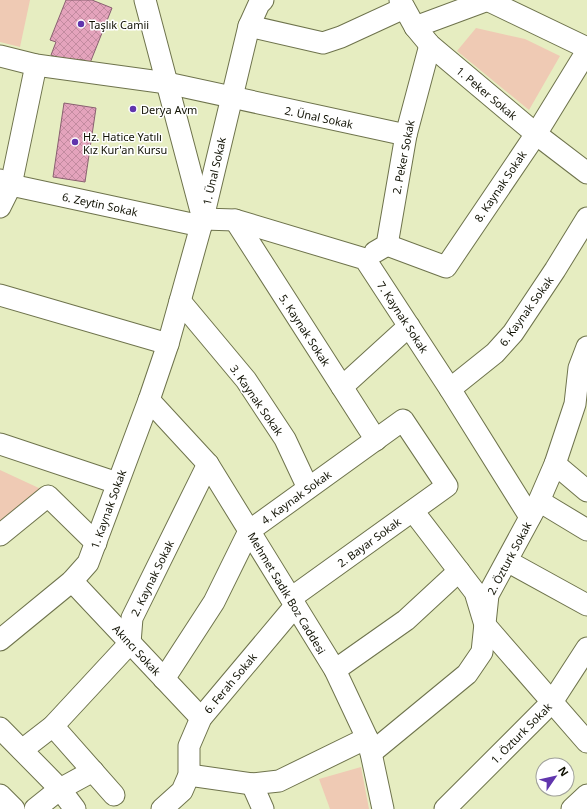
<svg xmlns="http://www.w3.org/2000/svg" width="587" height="809" viewBox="0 0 587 809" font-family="'Noto Sans',sans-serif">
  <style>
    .park { fill: #efcab4 }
    .building { fill: url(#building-cross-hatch); stroke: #896070 }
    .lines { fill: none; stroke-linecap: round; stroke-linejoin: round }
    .minor-casing { stroke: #6e734c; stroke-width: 23 }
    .minor { stroke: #fff; stroke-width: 21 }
    .poi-dot { fill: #6035ad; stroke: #fff; stroke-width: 1.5 }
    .labels { text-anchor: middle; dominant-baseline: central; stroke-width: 3; stroke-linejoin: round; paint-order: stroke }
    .poi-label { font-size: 11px; fill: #101103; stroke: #fff; text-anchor: start }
    .street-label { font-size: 11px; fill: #101103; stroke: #fff }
  </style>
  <defs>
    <pattern id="building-cross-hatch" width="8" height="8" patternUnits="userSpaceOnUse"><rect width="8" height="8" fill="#e4a3bc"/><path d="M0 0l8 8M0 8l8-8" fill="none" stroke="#c38ba0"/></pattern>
  </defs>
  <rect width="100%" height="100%" fill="#e6edc1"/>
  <g class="park">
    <path d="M0 0H30L20 47 0 42Z"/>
    <path d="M476 28 525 39 560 56 529 110 457 51Z"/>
    <path d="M0 470 41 489 0 521Z"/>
    <path d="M361 767 369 809H330L319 779Z"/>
  </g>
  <g class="building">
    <path d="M66 0H92L112 8 90 63 80 59 77 66 51 55 56 42 50 40Z"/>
    <path d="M64 103 96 108 85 182 53 177Z"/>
  </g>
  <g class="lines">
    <g class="minor-casing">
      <g id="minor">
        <path d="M145 0 203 219 235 220 365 259 450 389 530 517"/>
        <path d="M400 0 415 27 430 45 536 134 587 173"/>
        <path d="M487 0 587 48"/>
        <path d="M249 26 323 43 341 37 404 8"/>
        <path d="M415 27 488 0"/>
        <path d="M0 56 36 65 167 83 406 135"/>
        <path d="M0 180 11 185 201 226"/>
        <path d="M0 207 11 185 36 65"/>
        <path d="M235 220 376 440"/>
        <path d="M387 245 446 267 536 134 587 51"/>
        <path d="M375 252 387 245 406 135 430 45"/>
        <path d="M0 295 168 344"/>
        <path d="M180 301 246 380 285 439 308 488"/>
        <path d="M342 387 409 326"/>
        <path d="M450 389 495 353 513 333 555 270 587 218"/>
        <path d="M149 400 208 464 335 670 367 738 371 753 383 809"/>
        <path d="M0 444 117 483"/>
        <path d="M555 464 587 491"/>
        <path d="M539 501 587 530"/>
        <path d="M413 511 475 592 485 625 587 742"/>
        <path d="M0 535 48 496 96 543"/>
        <path d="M507 561 587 605"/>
        <path d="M72 581 201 718"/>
        <path d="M0 640 72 581 88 563 149 400 168 344 201 226 249 26 259 4 263 0"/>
        <path d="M335 670 406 620 459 571"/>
        <path d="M164 679 214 602 249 531 403 420 447 486 291 598"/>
        <path d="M53 726 114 795"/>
        <path d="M0 728 60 789 75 809"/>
        <path d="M22 750 53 726 130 643 132 618 208 464"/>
        <path d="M371 753 467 674 482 652 488 595 539 501 555 464 575 404 579 368 587 347"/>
        <path d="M189 775 252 784 279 781 367 738"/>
        <path d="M252 784 263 809"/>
        <path d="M0 795 14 809"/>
        <path d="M35 809 60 789 93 771"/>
        <path d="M162 809 182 791 189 775V746L201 718 295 606"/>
        <path d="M445 809 552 702 587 648"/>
        <path d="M572 809 587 795"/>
      </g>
    </g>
    <use href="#minor" class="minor"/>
  </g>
  <g class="poi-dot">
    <circle cx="81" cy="24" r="4"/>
    <circle cx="133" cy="109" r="4"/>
    <circle cx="75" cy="142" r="4"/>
  </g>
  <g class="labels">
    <g class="poi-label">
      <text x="89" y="24">Taşlık Camii</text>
      <text x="141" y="109">Derya Avm</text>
      <text x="83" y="136">Hz. Hatice Yatılı<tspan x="83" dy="13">Kız Kur'an Kursu</tspan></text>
    </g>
    <g class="street-label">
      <text transform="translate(487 93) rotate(40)">1. Peker Sokak</text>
      <text transform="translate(319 117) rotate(12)">2. Ünal Sokak</text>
      <text transform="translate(403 157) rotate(-79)">2. Peker Sokak</text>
      <text transform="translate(214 171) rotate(-77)">1. Ünal Sokak</text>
      <text transform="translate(500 186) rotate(-56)">8. Kaynak Sokak</text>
      <text transform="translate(100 204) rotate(12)">6. Zeytin Sokak</text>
      <text transform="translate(526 311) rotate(-54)">6. Kaynak Sokak</text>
      <text transform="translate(403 317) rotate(57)">7. Kaynak Sokak</text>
      <text transform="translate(305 330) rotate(57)">5. Kaynak Sokak</text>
      <text transform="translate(257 400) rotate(55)">3. Kaynak Sokak</text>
      <text transform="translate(296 497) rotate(-36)">4. Kaynak Sokak</text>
      <text transform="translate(108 509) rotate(-70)">1. Kaynak Sokak</text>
      <text transform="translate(369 542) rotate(-36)">2. Bayar Sokak</text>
      <text transform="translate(509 558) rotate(-62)">2. Özturk Sokak</text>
      <text transform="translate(152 578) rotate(-64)">2. Kaynak Sokak</text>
      <text transform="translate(287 593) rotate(59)">Mehmet Sadık Boz Caddesi</text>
      <text transform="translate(137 650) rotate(47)">Akıncı Sokak</text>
      <text transform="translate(230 683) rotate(-50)">6. Ferah Sokak</text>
      <text transform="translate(521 733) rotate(-45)">1. Özturk Sokak</text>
    </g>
  </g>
  <g transform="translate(555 777) rotate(56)"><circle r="19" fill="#ffffff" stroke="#9fa09a"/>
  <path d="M0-3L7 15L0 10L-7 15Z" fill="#6035ad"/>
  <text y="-6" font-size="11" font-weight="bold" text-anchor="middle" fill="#101103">N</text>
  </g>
</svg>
